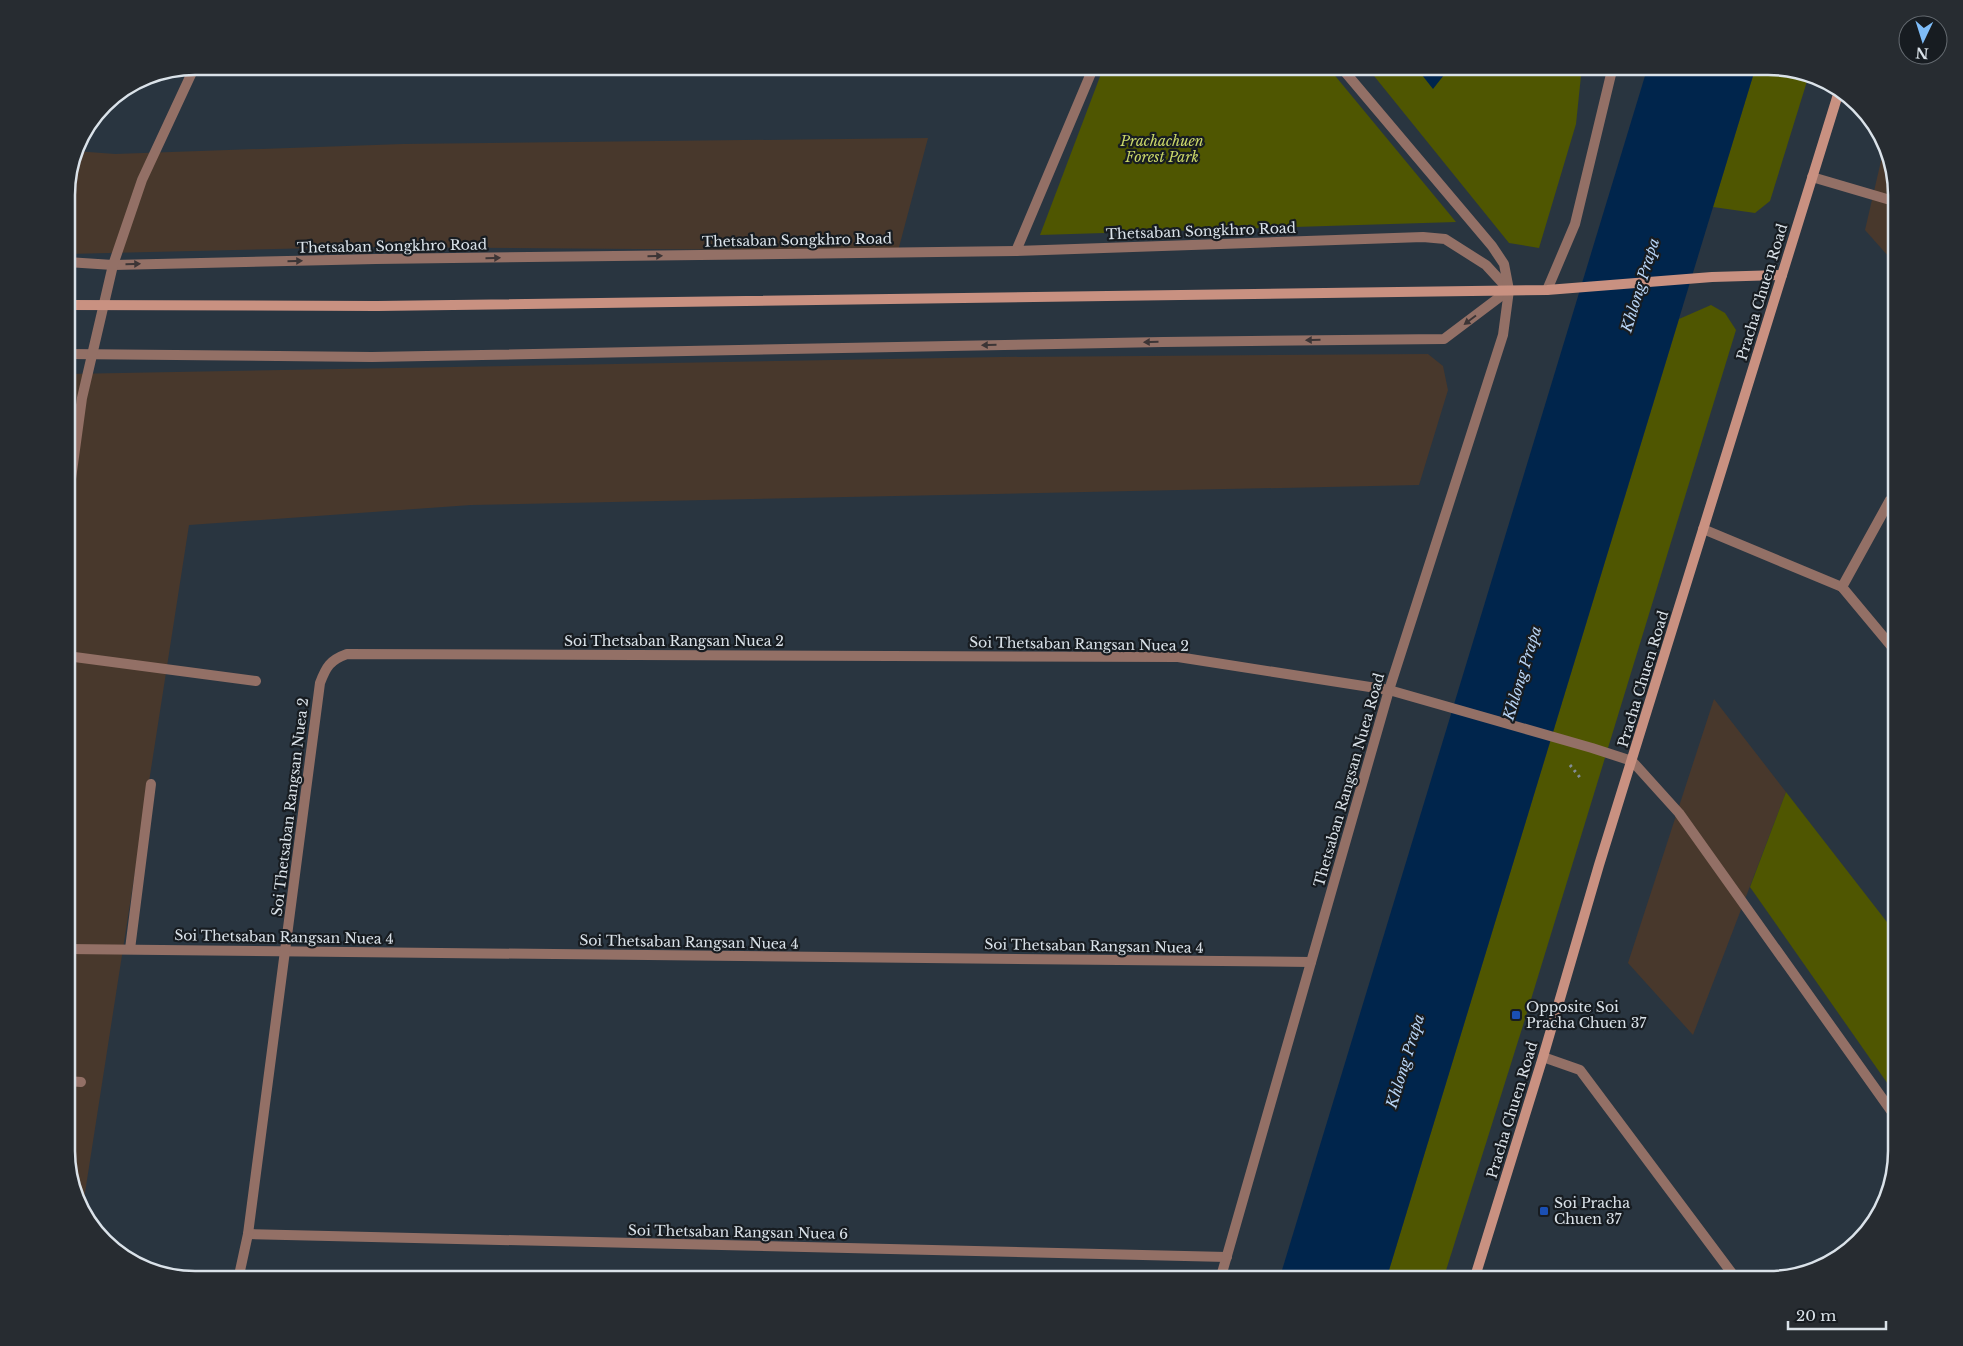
<svg xmlns="http://www.w3.org/2000/svg" width="1963" height="1346" viewBox="0 0 1963 1346" font-family="'Libre Baskerville',serif">
  <style>
    .commercial { fill: #48382c }
    .green { fill: #4f5601 }
    .water { fill: #00254c }
    .lines { fill: none; stroke-linecap: round; stroke-linejoin: round }
    .path { stroke: #838d96; stroke-width: 3; stroke-dasharray: 2.5 4; stroke-linecap: butt }
    .lane { stroke: #937066; stroke-width: 10 }
    .street { stroke: #937066; stroke-width: 10 }
    .secondary { stroke: #c99181; stroke-width: 10 }
    .oneway { fill: #3c3536 }
    .transit-dot { fill: #1a4fb4; stroke: #171c21; stroke-width: 2 }
    .labels { text-anchor: middle; dominant-baseline: central; stroke-width: 4.5; stroke-linejoin: round; paint-order: stroke }
    .park-label { font-size: 14px; font-style: italic; fill: #cad769; stroke: #171c21 }
    .street-label { font-size: 14px; fill: #dae2e9; stroke: #171c21 }
    .poi-label { font-size: 14px; fill: #dae2e9; stroke: #171c21; text-anchor: start }
    .water-label { font-size: 15px; font-style: italic; fill: #b8d4f5; stroke: #171c21 }
    .rim { fill: none; stroke: #dae2e9; stroke-width: 2.5 }
  </style>
  <rect width="100%" height="100%" fill="#293540"/>
  <g class="commercial">
    <path d="M928 138 898 251 360 247 67 254V186L75 151 115 154 403 144Z"/>
    <path d="M1884 148 1897 194V266L1865 230Z"/>
    <path d="M1428 354 1443 366 1448 390 1419 485 471 505 189 525 82 1212 67 1159V374L1000 357Z"/>
    <path d="M1714 699 1786 792 1693 1035 1628 963Z"/>
  </g>
  <g class="green">
    <path d="M1104 66H1327L1456 222 1040 235Z"/>
    <path d="M1366 66H1415L1433 88 1451 66H1582L1576 124 1539 248 1509 243Z"/>
    <path d="M1756 66H1768L1808 78 1770 201 1755 213 1713 207Z"/>
    <path d="M1711 305 1725 313 1736 330 1525 1019 1443 1280H1386L1679 319Z"/>
    <path d="M1786 792 1897 935V1097L1750 887Z"/>
  </g>
  <g class="water">
    <path d="M1415 66H1451L1433 89Z"/>
    <path d="M1648 66H1756L1386 1280H1279Z"/>
  </g>
  <g class="lines">
    <path class="path" d="M1570 765 1582 780"/>
    <g class="lane">
      <path d="M1703 529 1842 587 1897 653"/>
      <path d="M1842 587 1890 500H1897"/>
      <path d="M1543 1057 1580 1070 1737 1280"/>
    </g>
    <g class="street">
      <path d="M1812 177 1897 202"/>
      <path d="M1016 251 1094 66"/>
      <path d="M67 262 113 265 376 259 1016 251 1423 237 1445 239 1486 265 1509 290"/>
      <path d="M1547 290 1575 224 1613 66"/>
      <path d="M67 354 372 357 1163 342 1444 339 1509 290"/>
      <path d="M67 508 82 398 113 265 142 180 195 66"/>
      <path d="M67 656 256 681"/>
      <path d="M67 949 1311 962"/>
      <path d="M130 949 151 784"/>
      <path d="M67 1081 81 1082"/>
      <path d="M248 1234 1227 1257"/>
      <path d="M238 1280 248 1234 320 683C326 667 330 660 347 654L1178 657 1389 690 1592 748 1632 761 1679 813 1897 1119"/>
      <path d="M1220 1280 1389 690 1503 335 1509 290 1504 264 1492 246 1340 66"/>
    </g>
    <g class="secondary">
      <path d="M67 305 377 306 1547 290 1712 277 1782 275"/>
      <path d="M1474 1280 1543 1057 1599 865 1840 88"/>
    </g>
  </g>
  <defs><path id="oneway-solid" d="M-6-.8H1V-3.2L6.5 0L1 3.2V.8H-6Z" transform="scale(1.25)"/></defs>
  <g class="oneway">
    <use href="#oneway-solid" transform="translate(655 256) rotate(-1)"/>
    <use href="#oneway-solid" transform="translate(493 258) rotate(-1)"/>
    <use href="#oneway-solid" transform="translate(295 261) rotate(-1)"/>
    <use href="#oneway-solid" transform="translate(133 264) rotate(-1)"/>
    <use href="#oneway-solid" transform="translate(1470 320) rotate(143)"/>
    <use href="#oneway-solid" transform="translate(1313 340) rotate(179)"/>
    <use href="#oneway-solid" transform="translate(1151 342) rotate(179)"/>
    <use href="#oneway-solid" transform="translate(989 345) rotate(179)"/>
  </g>
  <g class="transit-dot">
    <rect x="1511" y="1010" width="10" height="10" rx="2.5"/>
    <rect x="1539" y="1206" width="10" height="10" rx="2.5"/>
  </g>
  <g class="labels">
    <g class="park-label">
      <text x="1162" y="141">Prachachuen<tspan x="1162" dy="16">Forest Park</tspan></text>
    </g>
    <g class="street-label">
      <text transform="translate(1201 231) rotate(-2)">Thetsaban Songkhro Road</text>
      <text transform="translate(797 240) rotate(-1)">Thetsaban Songkhro Road</text>
      <text transform="translate(392 246) rotate(-1)">Thetsaban Songkhro Road</text>
      <text transform="translate(1762 292) rotate(-73)">Pracha Chuen Road</text>
      <text x="674" y="641">Soi Thetsaban Rangsan Nuea 2</text>
      <text transform="translate(1079 644) rotate(1)">Soi Thetsaban Rangsan Nuea 2</text>
      <text transform="translate(1643 679) rotate(-73)">Pracha Chuen Road</text>
      <text transform="translate(1349 780) rotate(-74)">Thetsaban Rangsan Nuea Road</text>
      <text transform="translate(290 807) rotate(-83)">Soi Thetsaban Rangsan Nuea 2</text>
      <text transform="translate(284 937) rotate(1)">Soi Thetsaban Rangsan Nuea 4</text>
      <text transform="translate(689 942) rotate(1)">Soi Thetsaban Rangsan Nuea 4</text>
      <text transform="translate(1094 946) rotate(1)">Soi Thetsaban Rangsan Nuea 4</text>
      <text transform="translate(1512 1110) rotate(-73)">Pracha Chuen Road</text>
      <text transform="translate(738 1232) rotate(1)">Soi Thetsaban Rangsan Nuea 6</text>
    </g>
    <g class="poi-label">
      <text x="1526" y="1007">Opposite Soi<tspan x="1526" dy="16">Pracha Chuen 37</tspan></text>
      <text x="1554" y="1203">Soi Pracha<tspan x="1554" dy="16">Chuen 37</tspan></text>
    </g>
    <g class="water-label">
      <text transform="translate(1640 285) rotate(-73)">Khlong Prapa</text>
      <text transform="translate(1522 673) rotate(-73)">Khlong Prapa</text>
      <text transform="translate(1405 1061) rotate(-73)">Khlong Prapa</text>
    </g>
  </g>
  <path d="M0 0H1963V1346H0ZM195 75H1768A120 120 0 0 1 1888 195V1151A120 120 0 0 1 1768 1271H195A120 120 0 0 1 75 1151V195A120 120 0 0 1 195 75Z" fill="#272c31" fill-rule="evenodd"/>
  <path class="rim" d="M195 75H1768A120 120 0 0 1 1888 195V1151A120 120 0 0 1 1768 1271H195A120 120 0 0 1 75 1151V195A120 120 0 0 1 195 75Z"/>
  <g transform="translate(1923 40) rotate(184)"><circle r="24" fill="#171c21" stroke="#656b71"/>
  <path d="M0-4L9 19L0 12L-9 19Z" fill="#7ebdf9"/>
  <text y="-8" font-size="14" font-weight="bold" text-anchor="middle" fill="#dae2e9">N</text>
  </g>
  <path d="M1788 1321v8h98v-8" fill="none" stroke="#dae2e9" stroke-width="2.5"/>
  <text x="1796" y="1321" font-size="15" fill="#dae2e9" stroke="#171c21" stroke-width="4" paint-order="stroke">20 m</text>
</svg>
